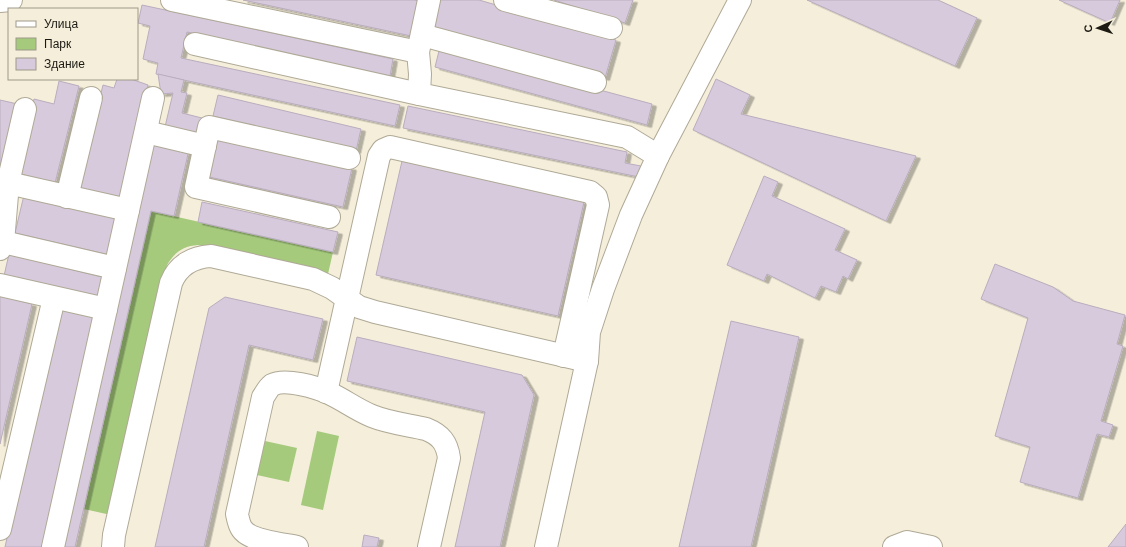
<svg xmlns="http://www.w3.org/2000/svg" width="1126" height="547" viewBox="0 0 1126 547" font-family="'Work Sans',sans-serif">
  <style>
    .green { fill: #a5ca7c }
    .building { fill: #d6cadc; stroke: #b9adbe; filter: url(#shadow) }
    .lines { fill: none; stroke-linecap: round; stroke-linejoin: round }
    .minor-casing { stroke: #afa996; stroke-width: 24 }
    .minor { stroke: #fff; stroke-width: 22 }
  </style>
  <defs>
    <filter id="shadow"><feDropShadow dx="4.5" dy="2.5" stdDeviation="0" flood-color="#0004"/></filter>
  </defs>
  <rect width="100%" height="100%" fill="#f4eeda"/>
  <g class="green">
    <path d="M151 211 333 252 328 274 198 245C183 246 175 252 167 265L111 515 84 509Z"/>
    <path d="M317 431 339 436 323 510 301 505Z"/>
    <path d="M265 441 297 448 289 482 257 475Z"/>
  </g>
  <g class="building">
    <path d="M243 0H414L424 2 416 37Z"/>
    <path d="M439 0H479L616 40 605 78 432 28Z"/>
    <path d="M554 0H633L625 23Z"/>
    <path d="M807 0H938L977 18 955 66Z"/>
    <path d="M1059 0H1120L1110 23Z"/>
    <path d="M142 5 393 59 390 76 187 32 181 58 400 105 395 126 156 74 158 63 143 59 150 26 138 23Z"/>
    <path d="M440 47 652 104 647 125 435 67Z"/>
    <path d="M158 74 184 80 181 92 187 93 182 113 206 119 201 139 164 131 173 93 161 94Z"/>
    <path d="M117 79H131L148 85 122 198 78 188 103 85 114 88Z"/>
    <path d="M716 79 750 95 741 114 916 156 886 221 693 130Z"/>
    <path d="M59 81 79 86 55 183 17 173 34 99 54 104Z"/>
    <path d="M218 95 361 129 356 151 213 116Z"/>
    <path d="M0 100 22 105 0 193Z"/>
    <path d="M408 106 627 152 625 163 641 166 639 177 403 128Z"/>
    <path d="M147 135 190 145 174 216 151 211 75 547H55Z"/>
    <path d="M213 137 352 168 343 207 205 176Z"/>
    <path d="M402 161 584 202 558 316 376 275Z"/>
    <path d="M764 176 778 182 772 196 845 229 835 250 857 260 848 279 843 276 836 292 821 286 815 298 767 274 764 281 727 265Z"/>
    <path d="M24 195 119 217 110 255 15 233Z"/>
    <path d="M202 202 338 232 333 252 198 222Z"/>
    <path d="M9 254 106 278 100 299 4 276Z"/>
    <path d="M995 264 1053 287 1073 301 1125 315 1117 344 1123 346 1101 421 1113 425 1109 437 1097 434 1078 498 1020 482 1030 447 995 436 1028 318 981 299Z"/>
    <path d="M0 296 32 304 0 444Z"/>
    <path d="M225 297 323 319 313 360 249 345 204 547H155L209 308Z"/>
    <path d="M59 309 96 317 44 547H5Z"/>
    <path d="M731 321 799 337 751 547H679Z"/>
    <path d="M357 337 522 375 534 395 500 547H455L485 412 347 381Z"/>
    <path d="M1126 524V547H1108Z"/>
    <path d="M364 535 379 538 377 547H362Z"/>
  </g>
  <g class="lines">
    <g class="minor-casing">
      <g id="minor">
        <path d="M172 0 418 52"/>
        <path d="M429 0 418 52 420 74 419 94 627 137 658 156"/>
        <path d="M505 0 611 28"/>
        <path d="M0 1 11 0"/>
        <path d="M422 35 595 82"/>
        <path d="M195 44 419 94"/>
        <path d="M146 132 205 146"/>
        <path d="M8 183 128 210"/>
        <path d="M67 197 91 98"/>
        <path d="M329 217 196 187 209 127 349 158"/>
        <path d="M3 242 115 268"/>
        <path d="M0 249 3 242 8 183 25 109"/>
        <path d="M0 285 106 309"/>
        <path d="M326 392 379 156 383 150 390 147 590 192 596 197 598 205 564 356"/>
        <path d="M0 529 54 298"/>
        <path d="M53 547 153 98"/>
        <path d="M113 547 114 535 171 283C178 265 193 257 211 256L313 279 332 288 359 307 375 312 587 361"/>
        <path d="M297 547C283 544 250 541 242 529 239 525 238 519 237 514L263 397C266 393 268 388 272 385 285 378 316 387 329 393 344 400 357 410 372 416 389 423 409 425 426 429 441 435 447 443 449 458L429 547"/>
        <path d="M546 547 587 361 589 332 603 289 631 215 658 156 740 0"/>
        <path d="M894 547 907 542 931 547"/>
      </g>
    </g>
    <use href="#minor" class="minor"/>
  </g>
  <rect x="8" y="8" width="130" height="72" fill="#f4eeda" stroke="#9e998a"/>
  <rect x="16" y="21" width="20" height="6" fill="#ffffff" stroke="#9e998a"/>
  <text x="44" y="28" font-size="12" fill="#1c1a13">Улица</text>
  <rect x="16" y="38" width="20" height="12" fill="#a5ca7c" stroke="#9e998a"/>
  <text x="44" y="48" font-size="12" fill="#1c1a13">Парк</text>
  <rect x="16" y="58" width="20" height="12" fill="#d6cadc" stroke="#9e998a"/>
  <text x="44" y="68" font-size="12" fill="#1c1a13">Здание</text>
  <g transform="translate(1098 28) rotate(267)" stroke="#f4eeda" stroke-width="3" paint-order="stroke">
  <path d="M0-3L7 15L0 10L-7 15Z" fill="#1c1a13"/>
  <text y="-6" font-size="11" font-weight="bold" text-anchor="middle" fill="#1c1a13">С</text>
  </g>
</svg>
